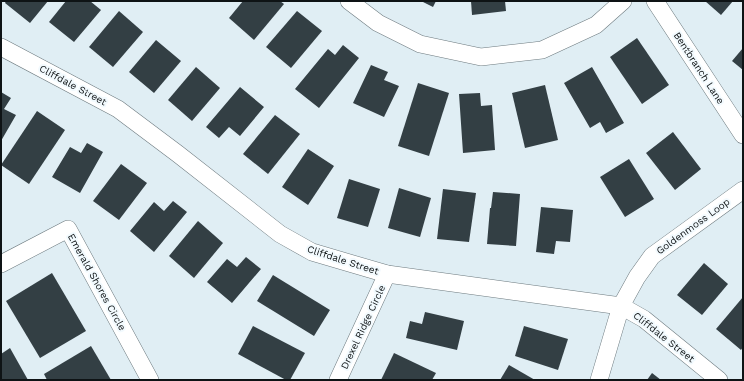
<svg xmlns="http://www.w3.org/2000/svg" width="744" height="381" viewBox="0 0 744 381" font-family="'Work Sans',sans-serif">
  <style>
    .building { fill: #333f44 }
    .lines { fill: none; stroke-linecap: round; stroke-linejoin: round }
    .minor-casing { stroke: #6d7a7f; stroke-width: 18 }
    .minor { stroke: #fff; stroke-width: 17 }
    .labels { text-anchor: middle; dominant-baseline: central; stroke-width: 4; stroke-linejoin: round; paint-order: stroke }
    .street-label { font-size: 10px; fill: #0e1315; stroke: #f2fafe }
  </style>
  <rect width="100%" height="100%" fill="#e0eef4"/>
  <g class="building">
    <path d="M6 1H48L30 23 5 3Z"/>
    <path d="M66 1H90L101 10 74 42 49 22Z"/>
    <path d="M243 1H280L284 4 254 40 229 18Z"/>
    <path d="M421 1H436L433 7Z"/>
    <path d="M471 1H505L506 11 472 15Z"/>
    <path d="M705 1H733L721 15Z"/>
    <path d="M119 11 143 32 113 67 89 47Z"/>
    <path d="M297 11 322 31 291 68 266 47Z"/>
    <path d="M637 38 669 85 642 104 610 57Z"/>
    <path d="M156 40 181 61 154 93 129 72Z"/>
    <path d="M343 45 359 58 319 108 295 89 328 49 335 55Z"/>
    <path d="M743 48V70L732 61Z"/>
    <path d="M371 65 388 72 384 80 399 86 384 117 353 103Z"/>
    <path d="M196 67 220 88 192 121 168 100Z"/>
    <path d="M592 67 624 123 606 133 600 122 590 128 564 83Z"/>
    <path d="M418 83 449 93 429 156 398 146Z"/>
    <path d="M545 85 558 140 525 148 512 93Z"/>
    <path d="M240 87 264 107 240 136 229 127 219 138 206 127Z"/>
    <path d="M1 92 11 98 4 109 16 115 1 141Z"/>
    <path d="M480 93 481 106 492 105 495 150 463 153 459 94Z"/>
    <path d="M37 111 65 130 29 184 1 165Z"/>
    <path d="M275 115 300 134 268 174 243 154Z"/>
    <path d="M673 132 701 169 675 190 646 153Z"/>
    <path d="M87 143 103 152 80 193 52 177 70 147 81 153Z"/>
    <path d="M308 149 334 166 308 205 282 187Z"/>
    <path d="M629 159 654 199 625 217 600 177Z"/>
    <path d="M121 164 147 183 119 220 93 201Z"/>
    <path d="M349 179 380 189 368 227 337 218Z"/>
    <path d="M399 188 431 198 420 237 388 228Z"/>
    <path d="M443 189 476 193 469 242 437 239Z"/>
    <path d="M493 192 520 194 516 246 487 244 490 208H491Z"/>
    <path d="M173 201 187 212 154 252 130 231 154 202 164 211Z"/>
    <path d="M541 207 573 210 570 242 556 241 554 254 536 252Z"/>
    <path d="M198 221 223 243 194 278 169 256Z"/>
    <path d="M246 257 261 269 232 303 207 282 227 259 237 267Z"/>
    <path d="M704 263 728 284 702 315 677 295Z"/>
    <path d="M52 273 86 331 40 358 6 301Z"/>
    <path d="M273 275 330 310 314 336 257 301Z"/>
    <path d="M743 297V347L741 350 716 329Z"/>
    <path d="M425 312 464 321 457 350 406 338 410 321 422 324Z"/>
    <path d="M253 326 305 353 290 380H286L238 354Z"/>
    <path d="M524 326 568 339 558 370 515 356Z"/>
    <path d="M91 346 111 380H47L44 374Z"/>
    <path d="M10 348 28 380H1V354Z"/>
    <path d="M394 353 436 373 432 380H381Z"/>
    <path d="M509 365 535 380H500Z"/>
    <path d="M652 373 661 380H647Z"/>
  </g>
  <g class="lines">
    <g class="minor-casing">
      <g id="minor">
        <path d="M349 1 378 23 420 44 481 57 542 50 596 25 623 1"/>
        <path d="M655 1 743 135"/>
        <path d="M1 47 118 109 178 154 280 234 312 252 387 274 621 306 644 319 719 380"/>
        <path d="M1 264 68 229 150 380"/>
        <path d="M338 380 387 274"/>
        <path d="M599 380 621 306 637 277 652 256 743 190"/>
      </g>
    </g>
    <use href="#minor" class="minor"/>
  </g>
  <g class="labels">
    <g class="street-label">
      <text transform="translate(699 68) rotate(57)">Bentbranch Lane</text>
      <text transform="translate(73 85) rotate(28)">Cliffdale Street</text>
      <text transform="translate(693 226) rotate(-36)">Goldenmoss Loop</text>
      <text transform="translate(343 260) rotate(18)">Cliffdale Street</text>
      <text transform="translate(97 282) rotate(61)">Emerald Shores Circle</text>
      <text transform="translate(363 327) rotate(-65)">Drexel Ridge Circle</text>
      <text transform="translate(664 337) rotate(38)">Cliffdale Street</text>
    </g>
  </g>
  <rect width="744" height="381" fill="none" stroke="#0e1315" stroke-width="4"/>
</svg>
